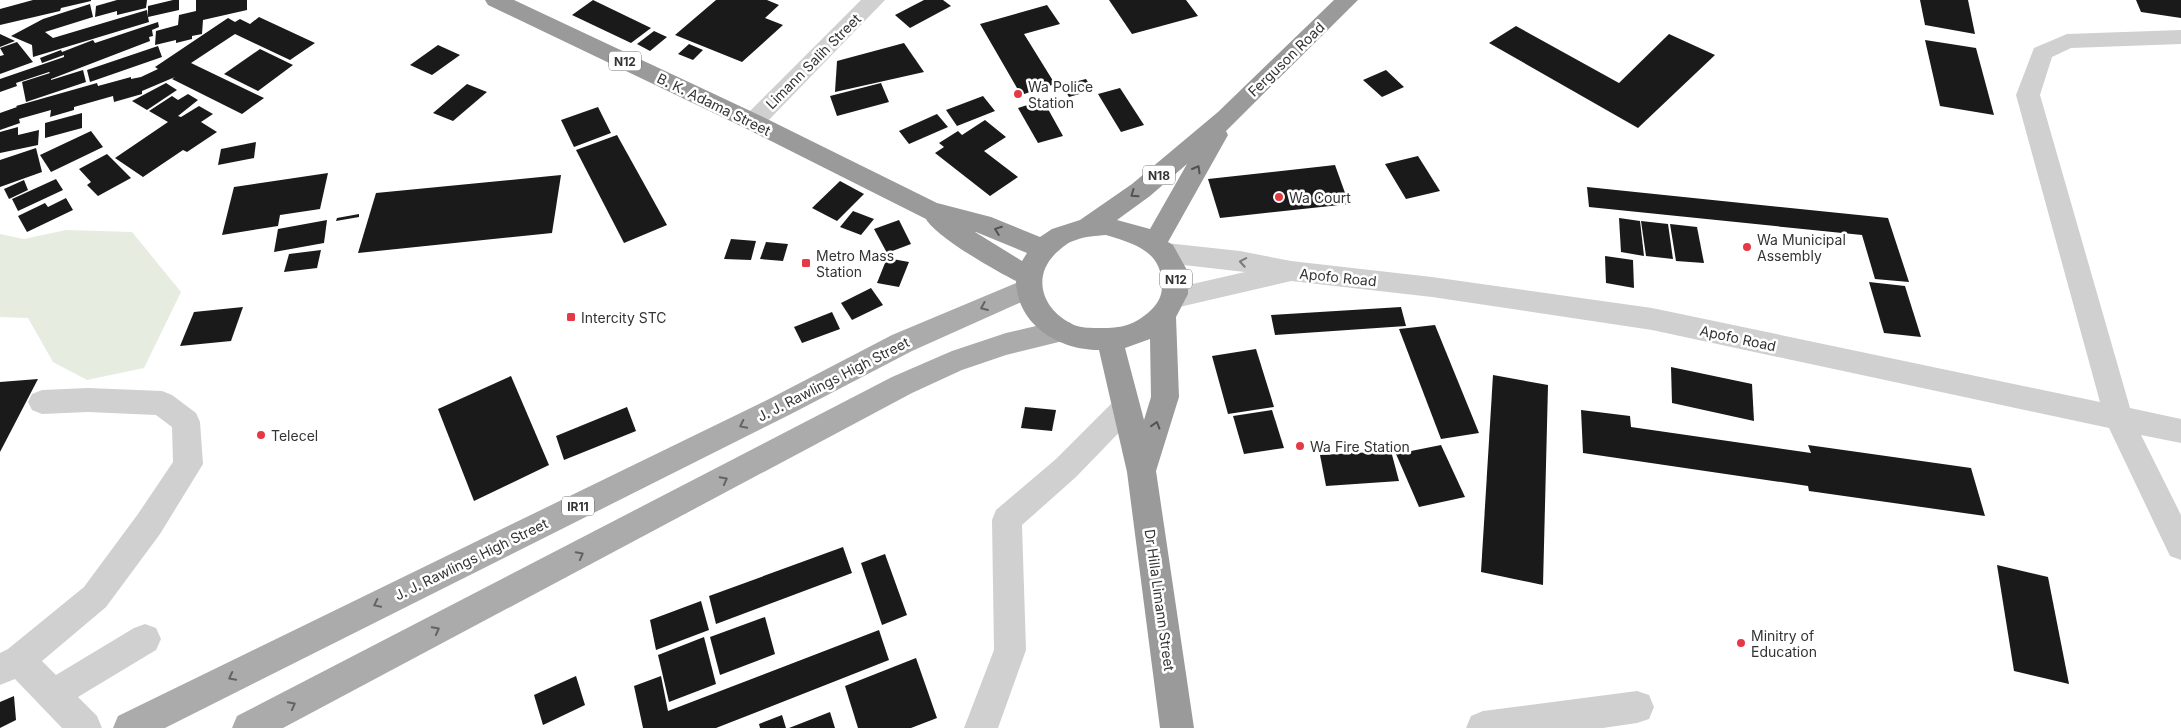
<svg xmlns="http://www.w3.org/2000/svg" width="2181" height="728" viewBox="0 0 2181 728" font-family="Inter,sans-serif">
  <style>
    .green { fill: #e6ecdf }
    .building { fill: #1a1a1a }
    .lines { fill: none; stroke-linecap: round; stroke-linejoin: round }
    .minor { fill: #d0d0d0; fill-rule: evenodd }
    .major { fill: #ababab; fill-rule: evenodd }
    .highway { fill: #9a9a9a; fill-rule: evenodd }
    .oneway { stroke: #525252 }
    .oneway2 { stroke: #7a7a7a }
    .oneway3 { stroke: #636363 }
    .poi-dot { fill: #e63946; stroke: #fff; stroke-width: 2 }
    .labels { text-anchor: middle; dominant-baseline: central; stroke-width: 5; stroke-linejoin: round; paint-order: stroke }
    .shield { fill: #fff; stroke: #707070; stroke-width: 1 }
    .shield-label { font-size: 12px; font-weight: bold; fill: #333 }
    .street-label { font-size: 14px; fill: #333; stroke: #fff }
    .poi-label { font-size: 14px; fill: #333; stroke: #fff; text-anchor: start }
  </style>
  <rect width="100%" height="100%" fill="#fff"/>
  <path class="green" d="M66 230 132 232 181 292 144 368 87 380 53 362 28 318 0 317V234L24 239Z"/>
  <g class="building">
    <path d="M33 0H91V1L61 8 60 11 0 25V9Z"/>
    <path d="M117 0H147L146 8 117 15V11L95 17 96 6Z"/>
    <path d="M173 0H179V10L148 17 149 22 33 57 32 45 11 36 43 19 90 4 93 17 45 32 53 38 147 10 148 17V6Z"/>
    <path d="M196 0H247V10L203 20 202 34 192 36V39L176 43V40L155 45 156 31 178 25 179 15 196 11Z"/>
    <path d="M593 0 651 28 631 43 572 15Z"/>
    <path d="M716 0H767L779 5 765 18 783 25 742 62 675 35Z"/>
    <path d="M924 0H943L951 6 910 28 895 15Z"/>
    <path d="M1109 0H1186L1198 16 1132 34Z"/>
    <path d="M1920 0H1968L1975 34 1925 25Z"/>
    <path d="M2136 0H2181V18L2141 12Z"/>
    <path d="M1047 5 1060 24 1024 34 1055 84 1021 95 980 24Z"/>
    <path d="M259 17 315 43 290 60 235 34 191 63 264 98 242 114 172 79 175 77 142 91V94L114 102 113 96 74 107V110L50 117 51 110 19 119 20 123 0 130V113L17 107 16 106 97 83 98 86 131 77V79L141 77 158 69 155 67 228 18 235 22 240 19 250 24Z"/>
    <path d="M158 22 159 27 152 30 153 36 149 37 150 41 51 79V80L83 70 86 82 26 102 22 82 50 73 49 72 16 83 17 86 0 92V79L64 57V55L42 63 40 58 61 50 62 52 93 40 95 43Z"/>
    <path d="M1516 26 1619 83 1669 34 1715 55 1638 128 1489 43Z"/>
    <path d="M654 31 667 37 650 51 637 44Z"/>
    <path d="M0 34 15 41 0 47Z"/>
    <path d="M1925 40 1976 48 1994 115 1940 106Z"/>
    <path d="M17 42 33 62 0 74V56L4 55 0 48Z"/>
    <path d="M904 43 924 72 835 92 837 61Z"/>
    <path d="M689 44 703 50 693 60 678 54Z"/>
    <path d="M438 45 460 55 432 75 410 65Z"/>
    <path d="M158 46 162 57 90 82 87 70Z"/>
    <path d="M260 49 293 65 258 91 224 74Z"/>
    <path d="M1386 70 1404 87 1382 97 1363 80Z"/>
    <path d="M1086 79 1093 90 1069 97 1062 85Z"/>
    <path d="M166 83 177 90 147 110 132 101Z"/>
    <path d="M881 83 889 102 837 116 830 96Z"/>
    <path d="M467 84 487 92 453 121 433 113Z"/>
    <path d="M1120 88 1144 125 1121 132 1098 94Z"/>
    <path d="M188 94 198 100 178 116 181 117 199 106 213 114 201 122 217 132 187 152 183 150 143 177 115 158 168 122 149 111 172 96 178 100Z"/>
    <path d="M983 96 995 111 957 126 946 110Z"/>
    <path d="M1043 100 1063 136 1038 143 1018 108Z"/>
    <path d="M598 107 611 133 574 147 561 120Z"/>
    <path d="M82 113V128L45 138V123Z"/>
    <path d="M937 114 948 127 909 144 899 131Z"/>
    <path d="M985 120 1006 137 984 151 1018 177 990 196 935 153 944 147 939 143 958 131 962 135Z"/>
    <path d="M18 127V135L39 130 38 145 0 153V132Z"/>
    <path d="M91 131 103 147 51 172 40 155Z"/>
    <path d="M617 135 667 225 624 243 576 150Z"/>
    <path d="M256 142 254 158 218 165 221 149Z"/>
    <path d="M36 148 42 172 0 187V160Z"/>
    <path d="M107 154 131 178 98 196 87 185 91 182 79 169Z"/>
    <path d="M1418 156 1440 191 1406 199 1385 164Z"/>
    <path d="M1335 165 1349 204 1220 218 1208 179Z"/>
    <path d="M328 173 320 209 280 215 278 226 222 235 234 187Z"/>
    <path d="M561 175 552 233 358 253 376 193Z"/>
    <path d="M56 179 63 190 18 211 12 199Z"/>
    <path d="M24 180 28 190 9 199 4 189Z"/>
    <path d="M840 181 864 194 837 221 812 208Z"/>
    <path d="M1587 187 1888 218 1909 282 1875 279 1862 235 1589 207Z"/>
    <path d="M66 198 73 210 27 232 18 216 45 203 48 207Z"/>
    <path d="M853 211 874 219 861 235 840 227Z"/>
    <path d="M359 214V217L336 221 337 218Z"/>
    <path d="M1619 218 1640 221 1644 256 1621 252Z"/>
    <path d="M327 220 324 243 274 252 278 229Z"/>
    <path d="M899 220 911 244 887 253 874 229Z"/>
    <path d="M1641 221 1668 224 1673 259 1646 256Z"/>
    <path d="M1670 224 1697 227 1704 263 1676 261Z"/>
    <path d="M731 239 756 241 751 260 724 259Z"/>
    <path d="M766 242 788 244 783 261 760 259Z"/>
    <path d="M321 250 317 268 284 272 289 254Z"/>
    <path d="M1605 256 1633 260 1634 288 1606 283Z"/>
    <path d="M887 258 909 262 899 287 877 283Z"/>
    <path d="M1869 282 1905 286 1921 337 1884 333Z"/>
    <path d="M871 288 883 305 852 320 841 303Z"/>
    <path d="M243 307 231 341 180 346 194 312Z"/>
    <path d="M1401 307 1406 326 1275 335 1271 315Z"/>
    <path d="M832 312 840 329 802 343 794 327Z"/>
    <path d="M1435 325 1479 433 1441 439 1399 329Z"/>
    <path d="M1256 349 1274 407 1228 414 1212 356Z"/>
    <path d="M1671 367 1752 384 1754 421 1672 403Z"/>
    <path d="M1493 375 1548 385 1543 585 1481 572Z"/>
    <path d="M511 376 549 465 474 501 438 409Z"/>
    <path d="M38 379 0 452V382Z"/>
    <path d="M627 407 636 431 564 460 556 436Z"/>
    <path d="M1025 407 1056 410 1052 431 1021 428Z"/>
    <path d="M1272 410 1284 448 1244 454 1233 416Z"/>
    <path d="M1581 410 1630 416 1631 427 1811 453 1808 445 1971 468 1985 516 1809 491 1808 486 1583 453Z"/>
    <path d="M1441 445 1465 497 1419 507 1396 454Z"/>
    <path d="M1391 451 1399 481 1326 486 1320 455Z"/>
    <path d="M843 547 852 573 716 624 709 596Z"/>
    <path d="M885 554 907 615 882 625 861 563Z"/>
    <path d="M1997 565 2048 577 2069 684 2014 671Z"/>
    <path d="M701 601 709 630 656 650 650 620Z"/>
    <path d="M765 617 775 654 720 675 710 637Z"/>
    <path d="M879 630 889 660 716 728H643L634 686 661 676 668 711Z"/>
    <path d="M704 637 716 684 669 702 658 655Z"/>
    <path d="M916 658 937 718 911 728H858L845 686Z"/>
    <path d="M576 676 585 705 543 725 534 695Z"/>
    <path d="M14 696 16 720 0 728V702Z"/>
    <path d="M830 712 835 728H789Z"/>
    <path d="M782 715 786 728H760L759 724Z"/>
  </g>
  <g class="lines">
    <g class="minor">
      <path d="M861 0H885L761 128 753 130 745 128 741 122 745 116Z"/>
      <path d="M2181 30V44L2071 48 2052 57 2040 95 2130 408 2181 419V443L2141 435 2181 515V560L2170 556 2109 428 1652 330 1432 297 1291 281 1175 308 1166 305 1162 298 1166 291 1175 288 1245 272 1166 263 1157 260 1153 253 1157 246 1166 243 1240 251 1291 261 1432 277 1652 308 2100 402 2016 95 2034 48 2067 34Z"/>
      <path d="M88 388 162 391 172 395 196 413 200 422 203 464 160 534 106 607 42 661 56 675 134 628 145 624 156 628 161 639 156 650 78 697 97 716 102 728H62L15 679 0 685V653L8 649 84 587 138 514 173 462 172 427 156 415 88 412 42 414 32 410 28 402 32 394 42 390Z"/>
      <path d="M1126 395 1136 399 1140 407 1136 415 1076 477 1022 525 1026 650 998 728H964L994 650 992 520 996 510 1056 459 1116 399Z"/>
      <path d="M1637 691 1649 695 1654 707 1649 719 1637 723 1603 728H1466L1471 716 1483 711Z"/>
    </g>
    <g class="major">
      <path d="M1028 278 1037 281 1041 288 1037 295 912 351 791 414 165 728H113L118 716 771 398 892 335Z"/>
      <path d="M1061 320 1071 323 1074 331 1071 339 1006 355 962 370 912 393 283 728H232L237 716 892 377 952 351 1006 333Z"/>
    </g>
    <path class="highway" d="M485 0H514L761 116 937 203 991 217 1040 237 1052 229 1080 220 1132 184 1218 112 1334 0H1358L1226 131 1228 135 1168 242 1173 245 1188 272V294L1176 317 1179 397 1156 471 1194 728H1160L1127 472 1099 350C1059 350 1017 325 1016 281 996 271 936 237 926 219L745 128 488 5ZM1187 164 1150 229 1117 220 1150 196ZM975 232H976L1027 253 1022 261ZM1106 235C1135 244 1162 251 1162 286 1162 297 1157 305 1149 312 1132 326 1122 328 1100 328 1091 328 1082 328 1074 325 1043 311 1030 277 1057 252 1063 247 1068 242 1076 240 1085 236 1096 236 1106 235ZM1150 339 1151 397 1144 420 1125 348Z"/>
  </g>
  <defs><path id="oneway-chevron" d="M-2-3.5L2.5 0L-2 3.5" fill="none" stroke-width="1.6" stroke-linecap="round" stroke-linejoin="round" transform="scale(1.25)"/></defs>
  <g class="oneway">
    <use href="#oneway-chevron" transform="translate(1197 169) rotate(-60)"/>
    <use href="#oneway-chevron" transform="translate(1134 194) rotate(145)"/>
    <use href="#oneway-chevron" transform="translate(998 230) rotate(-159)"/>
    <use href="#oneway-chevron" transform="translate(1156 425) rotate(-73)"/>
  </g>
  <use class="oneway2" href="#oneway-chevron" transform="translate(1243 262) rotate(-170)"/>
  <g class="oneway3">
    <use href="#oneway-chevron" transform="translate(984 307) rotate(157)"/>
    <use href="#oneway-chevron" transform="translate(743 425) rotate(154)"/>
    <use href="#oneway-chevron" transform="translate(724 480) rotate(-28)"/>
    <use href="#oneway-chevron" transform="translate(580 555) rotate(-28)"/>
    <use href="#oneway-chevron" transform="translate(377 604) rotate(154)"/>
    <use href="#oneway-chevron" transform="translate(436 630) rotate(-28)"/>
    <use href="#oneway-chevron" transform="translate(232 677) rotate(153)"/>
    <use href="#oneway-chevron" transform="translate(292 705) rotate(-28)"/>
  </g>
  <g class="poi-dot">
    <circle cx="1018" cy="94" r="5"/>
    <circle cx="1279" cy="197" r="5"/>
    <circle cx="1747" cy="247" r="5"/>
    <rect x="801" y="258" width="10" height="10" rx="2.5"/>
    <rect x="566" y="312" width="10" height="10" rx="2.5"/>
    <circle cx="261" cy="435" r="5"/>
    <circle cx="1300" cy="446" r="5"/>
    <circle cx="1741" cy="643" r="5"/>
  </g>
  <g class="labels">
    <g class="shield">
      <rect x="609" y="51.5" width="32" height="19" rx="4"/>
      <rect x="1143" y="165.5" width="32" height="19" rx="4"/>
      <rect x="1160" y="269.5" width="32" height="19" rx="4"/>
      <rect x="562" y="496.5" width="32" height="19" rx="4"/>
    </g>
    <g class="shield-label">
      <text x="625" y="61">N12</text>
      <text x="1159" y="175">N18</text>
      <text x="1176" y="279">N12</text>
      <text x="578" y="506">IR11</text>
    </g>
    <g class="street-label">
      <text transform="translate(1286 59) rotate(-44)">Ferguson Road</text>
      <text transform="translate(813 61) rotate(-45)">Limann Salih Street</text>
      <text transform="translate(714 104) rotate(26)">B. K. Adama Street</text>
      <text transform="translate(1338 277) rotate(6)">Apofo Road</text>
      <text transform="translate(1738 338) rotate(12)">Apofo Road</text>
      <text transform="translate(833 379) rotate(-27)">J. J. Rawlings High Street</text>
      <text transform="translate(471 559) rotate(-26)">J. J. Rawlings High Street</text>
      <text transform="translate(1160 600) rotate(82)">Dr Hilla Limann Street</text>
    </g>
    <g class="poi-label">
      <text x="1028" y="86">Wa Police<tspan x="1028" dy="16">Station</tspan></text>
      <text x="1289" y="197">Wa Court</text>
      <text x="1757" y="239">Wa Municipal<tspan x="1757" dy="16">Assembly</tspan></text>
      <text x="816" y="255">Metro Mass<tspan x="816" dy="16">Station</tspan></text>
      <text x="581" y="317">Intercity STC</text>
      <text x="271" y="435">Telecel</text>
      <text x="1310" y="446">Wa Fire Station</text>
      <text x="1751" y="635">Minitry of<tspan x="1751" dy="16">Education</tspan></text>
    </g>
  </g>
</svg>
